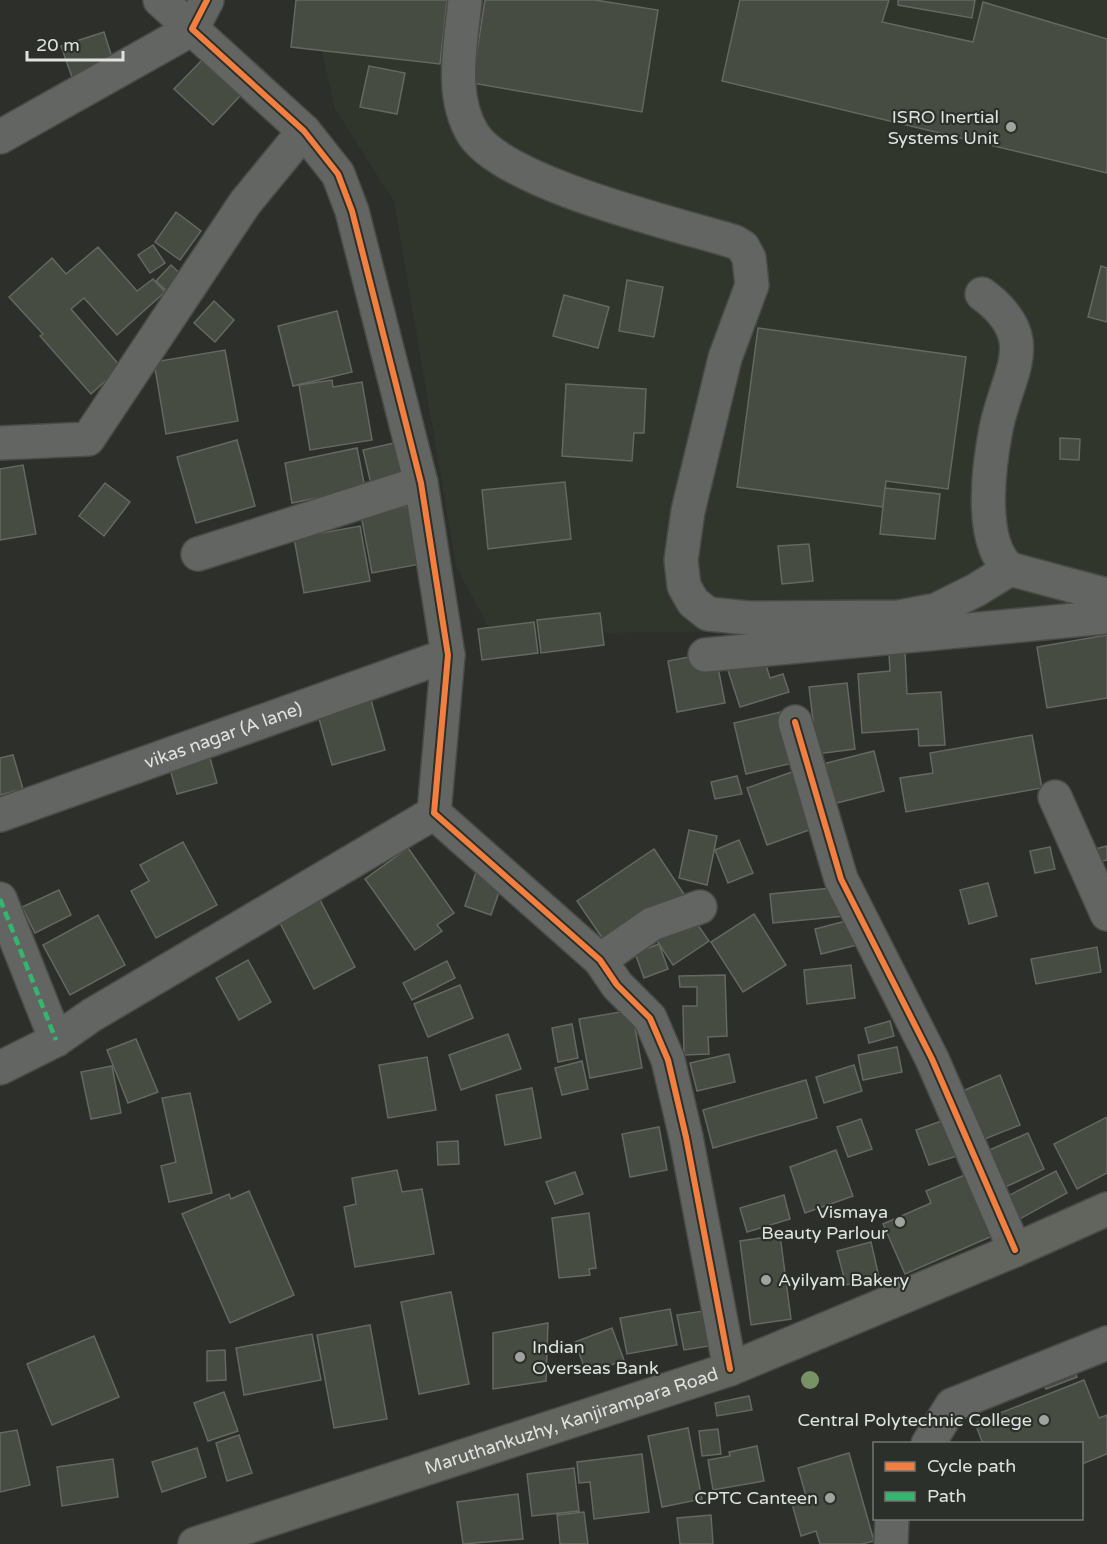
<svg xmlns="http://www.w3.org/2000/svg" width="1107" height="1544" viewBox="0 0 1107 1544" font-family="'Varela Round',sans-serif">
  <style>
    .built { fill: #30362c }
    .building { fill: #464c41; stroke: #656763; stroke-width: 1.5 }
    .lines { fill: none; stroke-linecap: round; stroke-linejoin: round }
    .minor-casing { stroke: #4a4b49; stroke-width: 36 }
    .major-casing { stroke: #4a4b49; stroke-width: 36 }
    .minor { stroke: #636562; stroke-width: 33 }
    .major { stroke: #61655e; stroke-width: 33 }
    .quiet { stroke: #33b770; stroke-width: 4.5; stroke-dasharray: 9 4.5; stroke-linecap: butt }
    .cycleway-casing { stroke: #2c302a; stroke-width: 10 }
    .cycleway { stroke: #f27e40; stroke-width: 6 }
    .tree { fill: #779265 }
    .poi-dot { fill: #a1a39f; stroke: #2c302a; stroke-width: 2 }
    .labels { text-anchor: middle; dominant-baseline: central; stroke-width: 4.5; stroke-linejoin: round; paint-order: stroke }
    .poi-label { font-size: 18px; fill: #dfe2de; stroke: #2c302a; text-anchor: end }
    .street-label { font-size: 18px; fill: #dfe2de; stroke: #2c302a }
  </style>
  <rect width="100%" height="100%" fill="#2d2f2b"/>
  <path class="built" d="M310 0H1107V627L492 634 456 566 394 201 335 109Z"/>
  <g class="building">
    <path d="M296 0H447L440 64 291 47Z"/>
    <path d="M485 0H595L658 10 642 112 472 83Z"/>
    <path d="M740 0H889L882 22 973 42 983 2 1107 39V173L722 81Z"/>
    <path d="M898 0H975L972 18 898 5Z"/>
    <path d="M104 32 114 64 72 77 61 46Z"/>
    <path d="M202 60 240 96 213 125 174 89Z"/>
    <path d="M369 66 405 73 397 114 360 107Z"/>
    <path d="M176 212 201 231 180 260 155 242Z"/>
    <path d="M153 245 165 263 150 273 138 255Z"/>
    <path d="M98 247 137 291 153 279 165 292 117 335 84 298 71 309 121 367 91 394 40 336 43 334 9 297 52 258 66 274Z"/>
    <path d="M171 265 187 280 172 296 156 281Z"/>
    <path d="M1101 266 1107 268V322L1088 317Z"/>
    <path d="M627 280 663 287 654 337 619 331Z"/>
    <path d="M564 295 609 307 598 348 553 336Z"/>
    <path d="M214 301 234 320 215 342 194 323Z"/>
    <path d="M337 311 352 372 293 386 278 326Z"/>
    <path d="M758 328 966 357 948 489 886 481 883 507 737 487Z"/>
    <path d="M225 350 238 421 166 434 154 362Z"/>
    <path d="M332 380 333 387 362 382 372 440 310 450 299 385Z"/>
    <path d="M566 384 646 389 644 433H634L632 461 562 456Z"/>
    <path d="M1060 438 1080 439 1079 460 1060 459Z"/>
    <path d="M237 440 255 506 196 523 177 457Z"/>
    <path d="M403 441 411 474 371 484 363 450Z"/>
    <path d="M357 448 365 488 292 503 285 463Z"/>
    <path d="M23 465 36 534 0 540V469Z"/>
    <path d="M565 482 571 539 488 549 482 490Z"/>
    <path d="M105 483 130 502 104 536 79 516Z"/>
    <path d="M885 488 940 494 935 539 880 534Z"/>
    <path d="M415 505 426 563 372 573 361 515Z"/>
    <path d="M360 526 370 581 304 593 294 538Z"/>
    <path d="M809 544 813 581 782 584 778 546Z"/>
    <path d="M600 613 604 645 541 653 537 620Z"/>
    <path d="M534 622 538 653 482 660 478 629Z"/>
    <path d="M1107 635V698L1047 708 1037 647Z"/>
    <path d="M760 646 770 678 783 674 789 692 740 707 724 658Z"/>
    <path d="M715 652 725 703 677 712 668 661Z"/>
    <path d="M905 653 907 694 941 692 945 745 919 746 918 729 862 733 858 674 890 671 889 654Z"/>
    <path d="M847 683 855 749 817 754 809 687Z"/>
    <path d="M371 700 385 750 332 765 318 715Z"/>
    <path d="M785 711 797 762 746 774 734 723Z"/>
    <path d="M1032 735 1042 788 906 812 900 778 933 773 930 753Z"/>
    <path d="M874 751 884 791 829 805 819 765Z"/>
    <path d="M13 755 23 789 0 795V758Z"/>
    <path d="M210 758 217 783 177 794 170 769Z"/>
    <path d="M803 768 823 825 767 845 747 788Z"/>
    <path d="M737 776 742 794 715 799 711 782Z"/>
    <path d="M689 830 717 836 707 885 679 878Z"/>
    <path d="M739 840 753 873 728 883 715 850Z"/>
    <path d="M183 842 217 905 156 938 131 891 149 881 140 865Z"/>
    <path d="M1107 846V860L1090 864 1087 851Z"/>
    <path d="M1050 847 1055 869 1035 873 1030 851Z"/>
    <path d="M408 848 454 913 437 925 442 931 415 950 365 879Z"/>
    <path d="M654 849 684 894 607 945 577 901Z"/>
    <path d="M477 869 504 878 491 915 465 906Z"/>
    <path d="M988 883 997 916 969 924 960 890Z"/>
    <path d="M842 887 845 916 773 923 770 894Z"/>
    <path d="M59 890 71 915 35 933 22 907Z"/>
    <path d="M319 898 355 967 314 989 278 919Z"/>
    <path d="M690 914 709 941 673 965 655 938Z"/>
    <path d="M754 914 786 965 743 992 711 942Z"/>
    <path d="M98 915 125 965 70 995 43 945Z"/>
    <path d="M850 920 857 945 821 954 815 929Z"/>
    <path d="M659 944 668 969 644 978 635 953Z"/>
    <path d="M1097 947 1101 972 1036 984 1031 959Z"/>
    <path d="M248 960 271 1002 239 1020 216 978Z"/>
    <path d="M447 961 455 978 412 1000 403 983Z"/>
    <path d="M851 965 855 998 807 1004 804 970Z"/>
    <path d="M725 975 727 1036 708 1037 709 1054 684 1055 683 1006H697V987H680L679 976Z"/>
    <path d="M460 985 473 1018 428 1037 414 1004Z"/>
    <path d="M632 1010 642 1068 590 1078 579 1019Z"/>
    <path d="M890 1021 894 1036 869 1043 865 1028Z"/>
    <path d="M572 1024 578 1058 558 1062 552 1028Z"/>
    <path d="M508 1034 521 1069 461 1090 449 1055Z"/>
    <path d="M136 1039 158 1092 128 1103 107 1050Z"/>
    <path d="M897 1047 902 1072 863 1080 858 1055Z"/>
    <path d="M729 1054 735 1082 697 1091 690 1063Z"/>
    <path d="M427 1057 436 1110 388 1118 379 1065Z"/>
    <path d="M582 1061 588 1089 562 1095 555 1068Z"/>
    <path d="M854 1065 862 1091 824 1103 816 1077Z"/>
    <path d="M112 1066 121 1113 91 1119 81 1072Z"/>
    <path d="M1000 1075 1020 1125 977 1142 958 1093Z"/>
    <path d="M806 1080 817 1118 713 1148 703 1110Z"/>
    <path d="M532 1088 541 1138 505 1145 496 1095Z"/>
    <path d="M190 1093 212 1193 169 1202 161 1166 176 1162 162 1098Z"/>
    <path d="M953 1117 966 1153 929 1165 916 1130Z"/>
    <path d="M1107 1117V1173L1077 1189 1054 1144Z"/>
    <path d="M861 1119 872 1149 848 1157 837 1127Z"/>
    <path d="M659 1127 667 1170 630 1177 622 1134Z"/>
    <path d="M1028 1133 1044 1169 999 1190 983 1153Z"/>
    <path d="M458 1141 459 1164 438 1165 437 1142Z"/>
    <path d="M836 1150 853 1196 805 1213 790 1167Z"/>
    <path d="M397 1170 402 1192 422 1189 434 1254 355 1267 344 1207 356 1204 352 1178Z"/>
    <path d="M1056 1171 1067 1193 1016 1221 1004 1198Z"/>
    <path d="M575 1172 583 1194 555 1204 546 1182Z"/>
    <path d="M972 1172 999 1233 905 1274 883 1224 931 1203 926 1191Z"/>
    <path d="M249 1191 294 1295 230 1323 182 1214 229 1194 231 1199Z"/>
    <path d="M784 1195 790 1219 747 1232 740 1208Z"/>
    <path d="M589 1213 596 1268 589 1269 590 1275 559 1278 552 1218Z"/>
    <path d="M780 1235 791 1319 751 1325 740 1241Z"/>
    <path d="M871 1242 879 1277 846 1285 837 1251Z"/>
    <path d="M451 1292 469 1384 419 1394 401 1302Z"/>
    <path d="M670 1309 677 1345 627 1354 620 1318Z"/>
    <path d="M710 1310 716 1345 684 1350 677 1315Z"/>
    <path d="M548 1323 546 1381 493 1389V1333Z"/>
    <path d="M370 1325 387 1419 334 1428 317 1335Z"/>
    <path d="M612 1328 624 1360 587 1374 575 1342Z"/>
    <path d="M312 1334 321 1380 244 1395 236 1348Z"/>
    <path d="M94 1336 119 1397 52 1425 27 1364Z"/>
    <path d="M225 1350 226 1380 207 1381V1351Z"/>
    <path d="M1070 1359 1077 1377 1046 1389 1039 1372Z"/>
    <path d="M1084 1380 1099 1418 1107 1415V1454L1082 1464V1444H983L975 1423Z"/>
    <path d="M224 1392 238 1431 208 1441 194 1403Z"/>
    <path d="M749 1396 752 1410 717 1416 715 1403Z"/>
    <path d="M688 1428 702 1499 662 1507 648 1436Z"/>
    <path d="M718 1429 721 1454 702 1456 699 1431Z"/>
    <path d="M17 1430 30 1485 0 1492V1433Z"/>
    <path d="M239 1435 252 1473 227 1481 216 1443Z"/>
    <path d="M757 1446 764 1481 713 1490 708 1460 730 1456 729 1452Z"/>
    <path d="M197 1448 206 1477 162 1492 152 1462Z"/>
    <path d="M849 1453 874 1541 862 1544H820L816 1531 801 1536 791 1500 806 1496 798 1468Z"/>
    <path d="M642 1454 649 1512 594 1519 590 1482 579 1483 577 1462Z"/>
    <path d="M113 1459 118 1497 62 1506 57 1467Z"/>
    <path d="M574 1468 579 1511 532 1516 527 1474Z"/>
    <path d="M518 1494 523 1539 463 1544 457 1502Z"/>
    <path d="M584 1512 588 1544H560L557 1515Z"/>
    <path d="M711 1515 713 1544H680L677 1518Z"/>
  </g>
  <g class="lines">
    <g class="minor-casing">
      <g id="minor">
        <path d="M207 0 192 29 304 131 338 174 352 211 421 483 448 655 434 813 600 960 617 985 650 1018 668 1060 686 1137 730 1369"/>
        <path d="M465 0C461 43 449 95 473 134 505 184 676 224 735 242L743 247 749 258 752 285 725 358 688 511 681 560 684 586 693 602 708 614 749 618 899 617 936 610 976 590 1010 569"/>
        <path d="M0 137 192 29 160 0"/>
        <path d="M982 294C1043 339 1007 372 996 429 989 465 978 543 1010 569L1107 595"/>
        <path d="M0 443 88 439 245 203 304 131"/>
        <path d="M198 554 421 483"/>
        <path d="M705 655 1107 617"/>
        <path d="M795 722 841 879 932 1059 1015 1250"/>
        <path d="M1055 797 1107 914"/>
        <path id="s1" d="M0 815 448 655"/>
        <path d="M0 899 56 1040"/>
        <path d="M600 960 652 924 700 907"/>
        <path d="M0 1068 56 1040 92 1015 434 813"/>
        <path d="M928 1444 952 1405 1107 1343"/>
        <path d="M891 1544 892 1518"/>
      </g>
    </g>
    <g class="major-casing">
      <g id="major">
        <path id="s2" d="M195 1544 730 1369 1015 1250 1107 1209"/>
      </g>
    </g>
    <use href="#minor" class="minor"/>
    <use href="#major" class="major"/>
    <path class="quiet" d="M0 899 56 1040"/>
    <g class="cycleway-casing">
      <g id="cycleway">
        <path d="M207 0 192 29 304 131 338 174 352 211 421 483 448 655 434 813 600 960 617 985 650 1018 668 1060 686 1137 730 1369"/>
        <path d="M795 722 841 879 932 1059 1015 1250"/>
      </g>
    </g>
    <use href="#cycleway" class="cycleway"/>
  </g>
  <circle class="tree" cx="810" cy="1380" r="9"/>
  <g class="poi-dot">
    <circle cx="1011" cy="127" r="6"/>
    <circle cx="900" cy="1222" r="6"/>
    <circle cx="766" cy="1280" r="6"/>
    <circle cx="520" cy="1357" r="6"/>
    <circle cx="1044" cy="1420" r="6"/>
    <circle cx="830" cy="1498" r="6"/>
  </g>
  <g class="labels">
    <g class="poi-label">
      <text x="999" y="117">ISRO Inertial<tspan x="999" dy="21">Systems Unit</tspan></text>
      <text x="888" y="1212">Vismaya<tspan x="888" dy="21">Beauty Parlour</tspan></text>
      <text x="778" y="1280" text-anchor="start">Ayilyam Bakery</text>
      <text x="532" y="1347" text-anchor="start">Indian<tspan x="532" dy="21">Overseas Bank</tspan></text>
      <text x="1032" y="1420">Central Polytechnic College</text>
      <text x="818" y="1498">CPTC Canteen</text>
    </g>
    <g class="street-label">
      <text stroke="none"><textPath href="#s1" startOffset="237">vikas nagar (A lane)</textPath></text>
      <text stroke="none"><textPath href="#s2" startOffset="396">Maruthankuzhy, Kanjirampara Road</textPath></text>
    </g>
  </g>
  <rect x="873" y="1442" width="210" height="78" fill="#2c302a" stroke="#747772" stroke-width="1.5"/>
  <rect x="885" y="1462" width="30" height="9" fill="#f27e40" stroke="#747772" stroke-width="1.5"/>
  <text x="927" y="1472" font-size="18" fill="#dfe2de">Cycle path</text>
  <rect x="885" y="1492" width="30" height="9" fill="#33b770" stroke="#747772" stroke-width="1.5"/>
  <text x="927" y="1502" font-size="18" fill="#dfe2de">Path</text>
  <path d="M27 51v9h96v-9" fill="none" stroke="#dfe2de" stroke-width="3"/>
  <text x="36" y="51" font-size="18" fill="#dfe2de" stroke="#2c302a" stroke-width="4.5" paint-order="stroke">20 m</text>
</svg>
